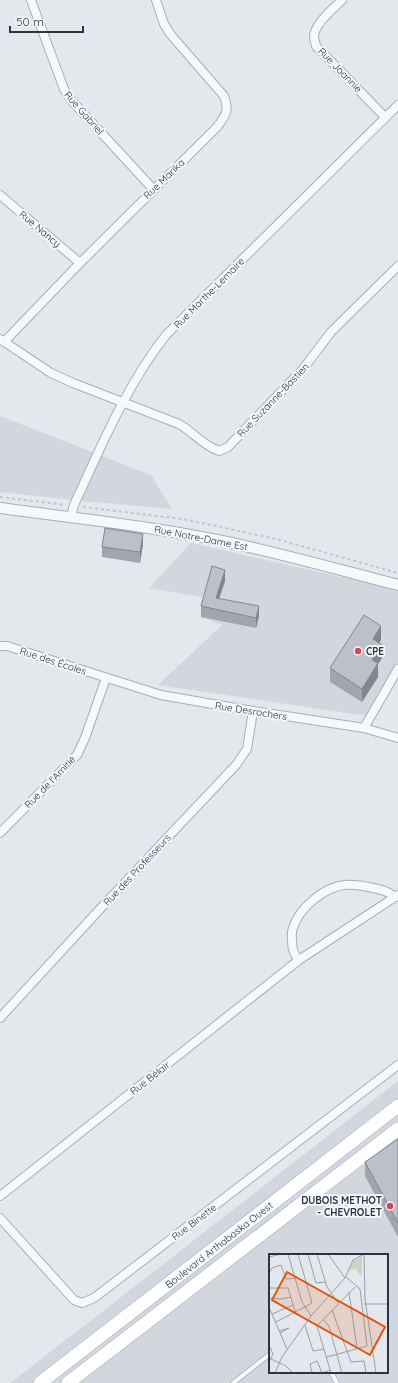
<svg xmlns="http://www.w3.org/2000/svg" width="398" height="1383" viewBox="0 0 398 1383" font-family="Quicksand,sans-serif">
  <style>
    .built { fill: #d2d6de; fill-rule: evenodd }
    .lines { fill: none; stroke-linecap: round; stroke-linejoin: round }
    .service-casing { stroke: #a9aeb7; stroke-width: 5.5 }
    .minor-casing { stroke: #a9aeb7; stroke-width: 10 }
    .tertiary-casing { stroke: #a9aeb7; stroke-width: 12 }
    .primary-casing { stroke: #a3abb8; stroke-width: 14 }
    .path { stroke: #c2c5cb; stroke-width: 2; stroke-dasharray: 3 3; stroke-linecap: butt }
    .service { stroke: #f7f8fa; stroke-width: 4 }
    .minor { stroke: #f7f8fa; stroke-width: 8 }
    .tertiary { stroke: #f7f8fa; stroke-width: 10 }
    .primary { stroke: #fff; stroke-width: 13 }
    .wall { fill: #a1a5ae }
    .shaded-wall { fill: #83868d }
    .building { fill: #bbc0ca; stroke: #83868d }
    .poi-dot { fill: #d1495b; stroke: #f4f6f9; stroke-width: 1.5 }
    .labels { text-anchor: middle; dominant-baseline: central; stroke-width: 4; stroke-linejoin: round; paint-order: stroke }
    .street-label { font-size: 10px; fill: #2b3445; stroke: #f4f6f9 }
    .poi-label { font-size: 10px; font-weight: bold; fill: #2b3445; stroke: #f4f6f9; text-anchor: start }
    .inset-road { fill: none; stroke: #9a9fa9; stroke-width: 1 }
    .view { fill: #df570f; fill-opacity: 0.15; stroke: #df570f; stroke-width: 2 }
    .inset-edge { fill: none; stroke: #2b3445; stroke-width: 2 }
  </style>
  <rect width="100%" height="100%" fill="#e4e7ec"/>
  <g class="built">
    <path d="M0 416 151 475 172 509 83 501 0 492Z"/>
    <path d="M191 543 377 585 398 591V677L367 716 158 685 222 625 201 617 206 598 149 588Z"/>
    <path d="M398 1081V1383H10L111 1305ZM270 1255H387V1372H270Z"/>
  </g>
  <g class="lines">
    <g class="service-casing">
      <g id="service">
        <path d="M331 1372 337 1383"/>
        <path d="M233 1383 270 1354"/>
      </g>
    </g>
    <g class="minor-casing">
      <g id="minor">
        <path d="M31 0 64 89 72 101 153 189"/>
        <path d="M342 0C333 9 314 24 314 37 314 40 316 44 316 46L385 117"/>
        <path d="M0 195 80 263"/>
        <path d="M0 339 51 373 73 383 179 424C193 432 204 446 219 451L228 447 303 369 331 332 398 266"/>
        <path d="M4 342 80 263 218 126C227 113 229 111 224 96L171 35 164 24 156 0"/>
        <path d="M71 517 74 505C101 447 126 386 166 335L398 105"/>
        <path d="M0 646H7L161 695 253 711 364 728 398 738"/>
        <path d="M364 728 398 669"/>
        <path d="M0 833 77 755 85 738 106 678"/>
        <path d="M299 960C294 955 292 948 292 941 292 937 291 932 293 928 299 908 324 887 345 885 354 884 364 886 373 888 383 890 387 891 395 897"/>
        <path d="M0 1018 100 909 236 765 247 749 253 711"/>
        <path d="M0 1196 299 960 398 895"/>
        <path d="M0 1218 74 1300 82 1303 94 1298 398 1065"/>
      </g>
    </g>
    <g class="tertiary-casing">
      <path id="tertiary" d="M0 508C74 518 149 526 222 541 281 553 340 570 398 585"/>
    </g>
    <g class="primary-casing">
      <g id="primary">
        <path d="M40 1383 398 1106"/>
        <path d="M68 1383 398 1129"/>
      </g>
    </g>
    <g class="path">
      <path d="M0 497 66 505"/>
      <path d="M83 507 183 519 276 539 398 573"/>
    </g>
    <use href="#service" class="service"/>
    <use href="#minor" class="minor"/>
    <use href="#tertiary" class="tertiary"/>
    <use href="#primary" class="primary"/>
  </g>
  <g class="wall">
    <path d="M143 544 140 563 102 557V547Z"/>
    <path d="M225 581 219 598 259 616 256 628 201 617V606Z"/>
    <path d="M381 640 379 643 382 658 378 664V677L362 702 330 682V668Z"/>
    <path d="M398 1139V1237L365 1176V1162Z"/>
  </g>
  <g class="shaded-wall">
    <path d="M143 534V544L140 563V552Z"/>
    <path d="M225 570V581L216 608V598Z"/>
    <path d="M259 606V616L256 628V618Z"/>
    <path d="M381 626V640L373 652V639Z"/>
    <path d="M382 645V658L378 664V677L362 702V689L372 660Z"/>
  </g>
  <g class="building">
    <path d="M105 528 143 534 140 552 102 547Z"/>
    <path d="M212 566 225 570 216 598 259 606 256 618 201 606Z"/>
    <path d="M364 615 381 626 373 639 382 645 372 660 378 663 362 689 330 668Z"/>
    <path d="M398 1139V1223L365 1162Z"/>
  </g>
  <g class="poi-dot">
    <circle cx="358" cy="651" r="4"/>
    <circle cx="390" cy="1206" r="4"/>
  </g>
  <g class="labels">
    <g class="street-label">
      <text transform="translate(340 70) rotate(46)">Rue Joannie</text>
      <text transform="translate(84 113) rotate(49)">Rue Gabriel</text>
      <text transform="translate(164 179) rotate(-44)">Rue Marika</text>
      <text transform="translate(40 229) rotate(40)">Rue Nancy</text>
      <text transform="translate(209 293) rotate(-45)">Rue Marthe-Lemaire</text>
      <text transform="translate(273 400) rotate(-46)">Rue Suzanne-Bastien</text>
      <text transform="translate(201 538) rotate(11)">Rue Notre-Dame Est</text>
      <text transform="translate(53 661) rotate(18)">Rue des Écoles</text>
      <text transform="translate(251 711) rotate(9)">Rue Desrochers</text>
      <text transform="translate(50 782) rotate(-46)">Rue de l'Amitié</text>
      <text transform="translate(137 870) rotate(-47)">Rue des Professeurs</text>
      <text transform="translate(150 1078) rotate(-38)">Rue Bélair</text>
      <text transform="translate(194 1222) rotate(-37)">Rue Binette</text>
      <text transform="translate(219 1245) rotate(-38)">Boulevard Arthabaska Ouest</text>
    </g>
    <g class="poi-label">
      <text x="366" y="651">CPE</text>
      <text x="382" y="1200" text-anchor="end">DUBOIS METHOT<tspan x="382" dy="12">- CHEVROLET</tspan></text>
    </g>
  </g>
  <g transform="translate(269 1254)">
    <rect width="119" height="119" fill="#e4e7ec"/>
    <path d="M93 2V20L91 22 87 15 80 16 84 7Z" fill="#c9d6c5"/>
    <path class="inset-road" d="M19 0 33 48 42 62M39 0 47 29 56 28M48 0 58 33 69 49M59 0 76 24M95 0 96 45 107 119M0 3 12 0M0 19 3 14 12 11 17 25 26 24M0 34H19L27 60M80 38 88 94M0 44 12 45 22 43M95 50H119M0 53 18 95M63 56 82 108 95 107 97 119M3 60 24 51M55 66 60 72 73 119M7 68 43 49 29 0M36 71 44 97 55 95M10 77 20 74 11 79M0 91 4 100 0 108M58 103 98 92 91 35 77 23M0 104 17 112 24 119M6 119 13 103 42 62 76 24 84 6 95 0M43 119 41 110 48 107 53 119 61 116M62 119 48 72 86 33"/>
    <path class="view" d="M18 18 116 73 101 101 3 46Z"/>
    <rect width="119" height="119" class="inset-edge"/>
  </g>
  <path d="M10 26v6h73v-6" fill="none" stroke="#2b3445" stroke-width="2"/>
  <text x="16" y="26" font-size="12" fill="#2b3445" stroke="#f4f6f9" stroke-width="3" paint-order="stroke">50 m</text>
</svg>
